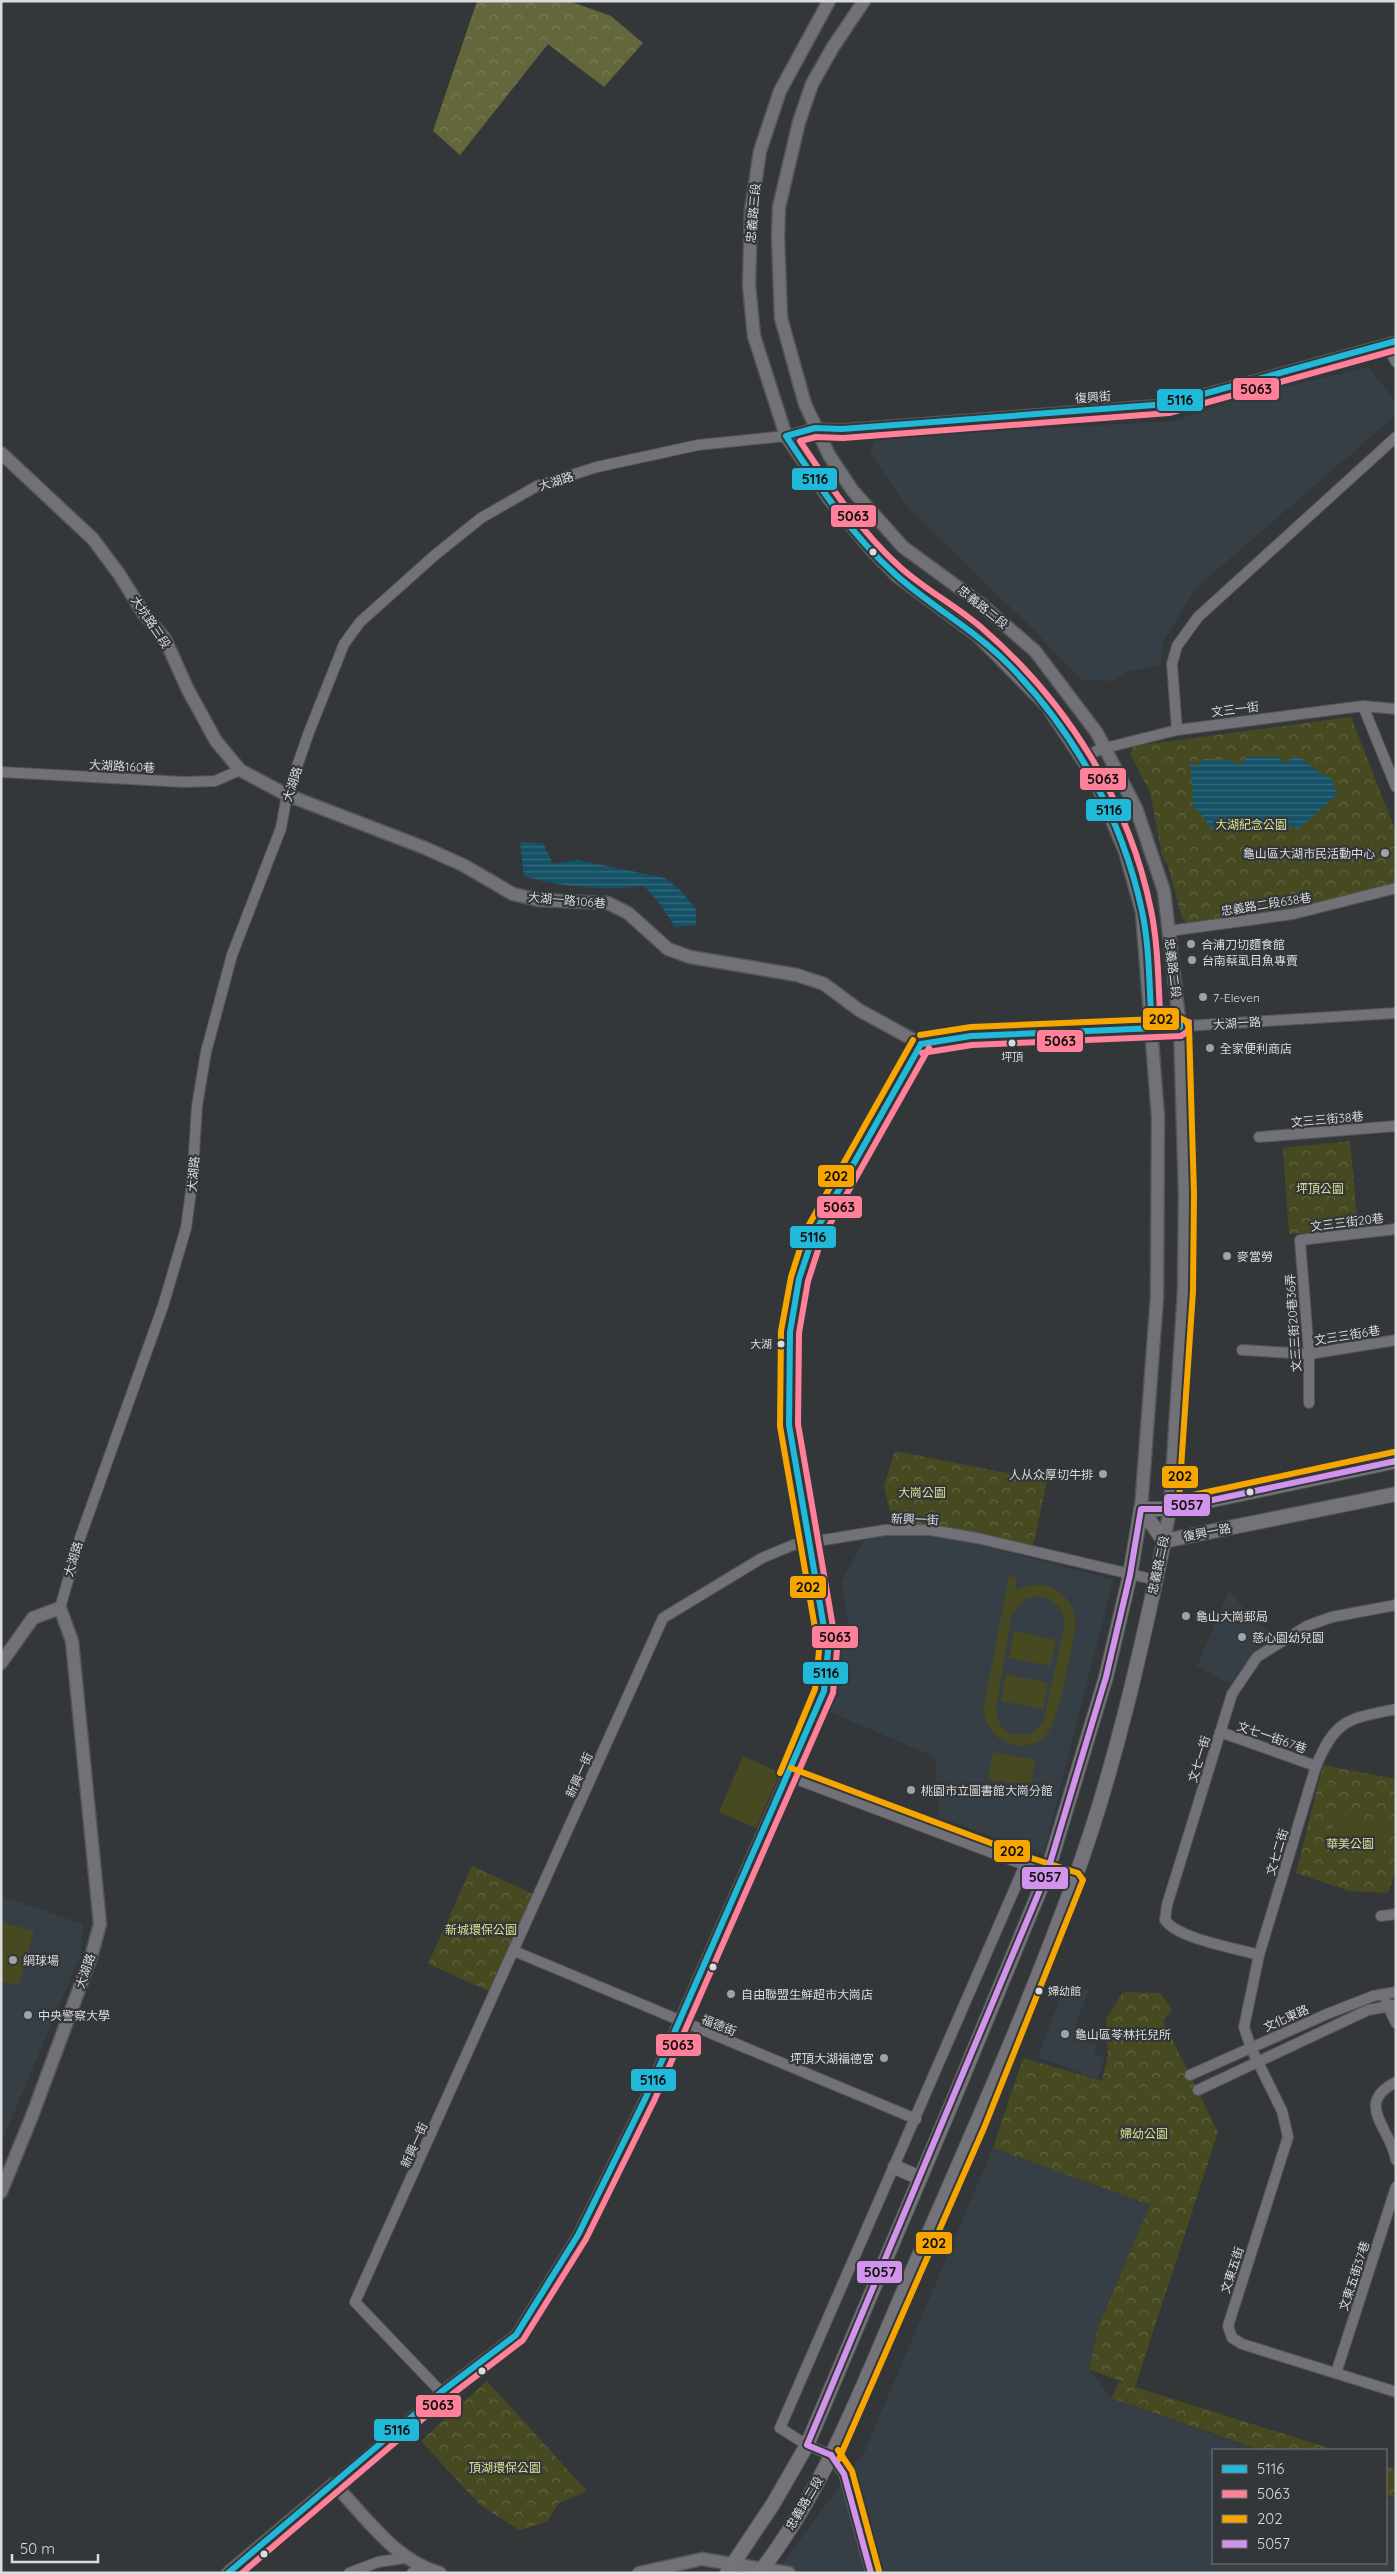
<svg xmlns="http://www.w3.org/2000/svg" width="1397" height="2574" viewBox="0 0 1397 2574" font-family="Quicksand,'Noto Sans TC',sans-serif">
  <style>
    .built { fill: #373f46 }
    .forest { fill: url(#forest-crowns) }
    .park { fill: url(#park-crowns) }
    .pitch { fill: #474a21; fill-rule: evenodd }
    .water { fill: url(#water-rules) }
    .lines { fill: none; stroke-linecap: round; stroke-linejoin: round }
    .minor-casing { stroke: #535556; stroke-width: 12 }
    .tertiary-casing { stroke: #535556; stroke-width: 15 }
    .secondary-casing { stroke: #535556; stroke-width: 16 }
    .minor { stroke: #727177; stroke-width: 10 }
    .tertiary { stroke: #727177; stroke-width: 12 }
    .secondary { stroke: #75737a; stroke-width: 14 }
    .bus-1-casing { stroke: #33373a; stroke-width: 10 }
    .bus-2-casing { stroke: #33373a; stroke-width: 10 }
    .bus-3-casing { stroke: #33373a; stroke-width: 10 }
    .bus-4-casing { stroke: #33373a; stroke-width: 10 }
    .bus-1 { stroke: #20b9da; stroke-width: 6 }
    .bus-2 { stroke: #ff8098; stroke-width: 6 }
    .bus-3 { stroke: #f7a600; stroke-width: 6 }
    .bus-4 { stroke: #d193ec; stroke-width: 6 }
    .bus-dot { fill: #dadcde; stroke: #33373a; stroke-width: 2 }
    .poi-dot { fill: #a0a2a4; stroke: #33373a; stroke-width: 2 }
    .labels { text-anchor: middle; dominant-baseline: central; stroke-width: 4.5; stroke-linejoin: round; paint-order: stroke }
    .bus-label { font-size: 11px; fill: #dadcde; stroke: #33373a }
    .street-label { font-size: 12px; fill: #dadcde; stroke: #33373a }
    .park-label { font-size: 12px; fill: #dae191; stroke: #33373a }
    .poi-label { font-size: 12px; fill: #dadcde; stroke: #33373a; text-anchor: start }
    .line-badge { stroke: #33373a; stroke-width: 2 }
    .pale-badge-label { font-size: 14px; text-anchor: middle; font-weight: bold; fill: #111 }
  </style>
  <defs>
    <pattern id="forest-crowns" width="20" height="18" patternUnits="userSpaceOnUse" patternTransform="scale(1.25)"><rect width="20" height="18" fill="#63673b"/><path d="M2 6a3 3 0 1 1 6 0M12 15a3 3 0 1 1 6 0" fill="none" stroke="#797c57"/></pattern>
    <pattern id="park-crowns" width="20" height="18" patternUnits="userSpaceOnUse" patternTransform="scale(1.25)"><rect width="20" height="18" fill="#474a21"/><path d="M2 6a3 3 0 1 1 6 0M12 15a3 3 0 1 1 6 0" fill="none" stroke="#616441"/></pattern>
    <pattern id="water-rules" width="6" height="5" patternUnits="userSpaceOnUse" patternTransform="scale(1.25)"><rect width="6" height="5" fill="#165267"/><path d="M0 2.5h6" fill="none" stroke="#376a7c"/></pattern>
  </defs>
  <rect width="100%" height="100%" fill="#343739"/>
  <g class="built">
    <path d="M1369 367 1396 403V415L1196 588 1162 643 1161 665 1127 672 1114 681 1081 680 1034 630 910 510 870 453 875 438 1175 421 1246 396Z"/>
    <path d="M885 1533 944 1535 1113 1580 1043 1855 939 1817 935 1757 830 1712 848 1623 841 1582 866 1537Z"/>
    <path d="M1229 1590 1253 1620 1273 1634 1275 1641 1248 1660 1230 1684 1197 1666Z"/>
    <path d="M1 1896 83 1924 81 1954 1 2143Z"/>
    <path d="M1066 1982 1089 1990 1075 2026 1084 2030 1081 2039 1098 2045 1094 2054 1105 2058 1097 2079 1038 2057Z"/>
    <path d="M993 2148 1150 2205 1098 2327 1089 2369 1111 2398 1257 2450H1213V2563H1386V2496L1396 2500V2573H776L865 2451Z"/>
  </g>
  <path class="forest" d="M477 1H569L611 16 643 43 604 87 548 44 460 155 433 131Z"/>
  <g class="park">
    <path d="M1351 717 1396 832V886L1249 920 1188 923 1182 918 1168 866 1162 855 1150 792 1130 754 1134 746Z"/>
    <path d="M1350 1141 1358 1229 1289 1234 1283 1148Z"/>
    <path d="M895 1451 1047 1481 1033 1546 894 1527 884 1486Z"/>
    <path d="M1323 1765 1396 1779V1869L1388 1893 1349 1891 1296 1873Z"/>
    <path d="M472 1866 533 1894 489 1991 428 1964Z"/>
    <path d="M1123 1992 1160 1993 1172 2010 1163 2021 1218 2132 1135 2387 1335 2450H1260L1111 2398 1119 2382 1126 2383 1089 2369 1098 2327 1150 2205 993 2148 1023 2058 1102 2081 1108 2055 1106 2019Z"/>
    <path d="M487 2381 587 2491 559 2503 547 2522 519 2530 480 2505 421 2441Z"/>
    <path d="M1386 2466 1396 2470V2498L1386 2494Z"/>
  </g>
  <g class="pitch">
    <path d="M1009 1576 1017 1578 1015 1591C1044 1575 1074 1592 1076 1625 1070 1649 1061 1719 1046 1735 1037 1745 1023 1747 1011 1744 993 1738 988 1728 983 1711ZM1037 1596C1053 1598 1063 1607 1065 1623L1043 1723 1031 1734C1011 1739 996 1729 996 1708L1012 1613 1025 1599Z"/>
    <path d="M1014 1631 1056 1640 1051 1666 1009 1658Z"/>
    <path d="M1006 1674 1048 1683 1043 1709 1001 1701Z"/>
    <path d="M993 1752 1035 1760 1030 1787 988 1779Z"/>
    <path d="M743 1756 780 1773 756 1828 719 1812Z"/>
    <path d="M1336 1813 1389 1826 1382 1854 1330 1842Z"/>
    <path d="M1 1922 34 1931 18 1986 1 1981Z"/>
  </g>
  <g class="water">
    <path d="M1259 756 1279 757 1282 762H1289L1291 757 1301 758 1319 772 1331 778 1337 794 1300 828 1268 824 1261 827H1221L1212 830 1200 812 1194 808 1190 764 1200 765 1201 761 1204 759 1232 760 1236 765 1242 764 1245 758Z"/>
    <path d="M520 842 543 843 553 864 577 860 665 878 680 890 696 909V925L675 927 661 905 644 886C609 891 558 887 524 876Z"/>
  </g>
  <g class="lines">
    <g class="minor-casing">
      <g id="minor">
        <path d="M1386 344 1396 362"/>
        <path d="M1363 706 1396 787"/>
        <path d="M1177 730 1172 664 1177 646 1198 617 1396 437"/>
        <path d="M1081 757 1105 748 1177 730 1363 706 1396 709"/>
        <path d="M1 772 184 782 215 781 240 770"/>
        <path d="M1169 931 1293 914 1396 888"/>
        <path d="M1152 1028 1396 1013"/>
        <path d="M1259 1137 1396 1126"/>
        <path d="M1242 1350 1309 1354 1396 1340"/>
        <path d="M1309 1403V1354L1300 1240 1396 1229"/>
        <path d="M60 1608 80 1538 163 1306 186 1228 192 1184 197 1106 206 1052 232 955 281 828 287 795 309 732 344 644 360 622 435 555 481 518 537 486 597 467 698 445 786 436 815 428 842 429 1167 404 1396 341"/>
        <path d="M1396 1709C1349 1719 1336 1718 1316 1766L1259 1955 1244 2027 1251 2048 1282 2111 1288 2137 1228 2326 1232 2338 1242 2344 1396 2392"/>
        <path d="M1220 1732 1316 1766"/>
        <path d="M788 1776 1025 1865 1074 1881"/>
        <path d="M1381 1916 1396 1914"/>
        <path d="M514 1951 916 2119"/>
        <path d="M1259 1955C1236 1948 1178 1939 1165 1920L1167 1905 1232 1694 1257 1657 1307 1626 1332 1617 1396 1605"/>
        <path d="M1386 2002 1396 2023"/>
        <path d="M1190 2075 1327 2014 1373 1996 1396 1992"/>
        <path d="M1396 2082C1353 2104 1391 2128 1396 2160"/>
        <path d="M1198 2090 1368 2010 1396 2005"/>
        <path d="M1336 2373 1396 2187"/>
        <path d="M441 2392 355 2302 663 1618 762 1558 793 1545 885 1530H930L977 1538 1156 1580"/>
        <path d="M334 2484 441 2392 516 2335 578 2235 646 2097 824 1691 828 1651 823 1618 789 1425 790 1332 799 1279 814 1234 921 1044"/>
        <path d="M349 2573 378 2562 405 2558"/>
        <path d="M412 2573 416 2570"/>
        <path d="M871 2573 844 2474 831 2455 807 2445 780 2428 1025 1865"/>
      </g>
    </g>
    <g class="tertiary-casing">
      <g id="tertiary">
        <path d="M829 1 780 91 760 151 751 211 749 285 754 336 786 436 830 500 869 547 897 576 978 636 1047 706 1094 777 1125 851 1142 912 1158 1117 1157 1297 1141 1509"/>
        <path d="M864 1 833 47 812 84 799 122 779 207 778 237 781 318 805 404 829 455 853 491 903 547 981 604 1035 651 1097 733 1136 808 1164 891 1180 1027 1185 1194 1184 1291 1170 1509 1164 1541"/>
        <path d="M1 453 93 539 119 574 144 614 165 639 188 690 216 741 240 770 287 795 425 848 463 865 513 894 539 900 608 903 628 913 668 949 690 957 797 975 824 984 859 1010 921 1044 971 1036 1152 1028"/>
        <path d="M1 1663 33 1618 60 1608 72 1641 100 1924 91 1957 32 2116 1 2192"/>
        <path d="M228 2573 334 2484C365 2516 395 2561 440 2573"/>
        <path d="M639 2573 702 2559 789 2573"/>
      </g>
    </g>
    <g class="secondary-casing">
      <g id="secondary">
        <path d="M1141 1509H1170L1396 1461"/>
        <path d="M1141 1509 1164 1541"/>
        <path d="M1164 1541 1396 1494"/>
        <path d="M895 2167 920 2178"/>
        <path d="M727 2573 773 2504 807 2445 955 2096 1047 1873 1106 1677 1130 1575 1141 1509"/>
        <path d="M759 2573C828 2485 866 2376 911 2274 967 2145 1026 2014 1074 1881 1113 1775 1141 1652 1164 1541"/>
      </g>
    </g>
    <use href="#minor" class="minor"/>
    <use href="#tertiary" class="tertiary"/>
    <use href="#secondary" class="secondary"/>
    <g class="bus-1-casing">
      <g id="bus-1">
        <path d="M1152 1028C1149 989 1150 949 1142 911 1122 818 1075 732 1009 665 974 629 932 607 896 575 852 536 818 485 786 436L815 428 842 429 1167 404 1396 341"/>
        <path d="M921 1044 971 1036 1180 1027V1022"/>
        <path d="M228 2573 441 2392 516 2335 578 2235 646 2097 824 1691 828 1651 789 1425 790 1332 799 1279 814 1234 921 1044"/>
      </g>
    </g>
    <g class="bus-2-casing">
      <g id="bus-2">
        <path d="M1161 1027C1158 989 1159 949 1151 910 1129 801 1067 702 983 629 958 607 927 591 901 568 861 532 830 486 800 441L816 437 843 438 1169 413 1396 350"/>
        <path d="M922 1053 972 1045 1181 1036 1188 1031 1189 1022"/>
        <path d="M242 2573 446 2399 523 2340 586 2239 654 2101 833 1693 837 1650 798 1424 799 1333 808 1281 822 1238 929 1048"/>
      </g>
    </g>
    <g class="bus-3-casing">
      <g id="bus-3">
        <path d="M920 1035 971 1027 1180 1018 1186 1021 1189 1027 1194 1194 1193 1291 1179 1498 1394 1452"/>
        <path d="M791 1768 1028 1857 1078 1873 1083 1880 984 2128 839 2459"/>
        <path d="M780 1773 815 1689 819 1651 780 1426 781 1331 791 1277 806 1230 913 1040"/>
        <path d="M838 2450 852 2471 879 2571"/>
      </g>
    </g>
    <g class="bus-4-casing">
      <g id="bus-4">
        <path d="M831 2455 807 2445 1047 1873 1106 1677 1130 1575 1141 1509H1170L1396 1461"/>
        <path d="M831 2455 844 2474 871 2573"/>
      </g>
    </g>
    <use href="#bus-1" class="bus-1"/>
    <use href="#bus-2" class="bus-2"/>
    <use href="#bus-3" class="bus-3"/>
    <use href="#bus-4" class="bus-4"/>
  </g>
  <g class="bus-dot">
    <circle cx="873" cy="552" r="4.5"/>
    <circle cx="1012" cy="1043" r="4.5"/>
    <circle cx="781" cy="1344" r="4.5"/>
    <circle cx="1250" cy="1492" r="4.5"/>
    <circle cx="713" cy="1967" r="4.5"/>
    <circle cx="1039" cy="1991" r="4.5"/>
    <circle cx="482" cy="2371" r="4.5"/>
    <circle cx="264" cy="2554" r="4.5"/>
  </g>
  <g class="poi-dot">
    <circle cx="1385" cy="853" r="5"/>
    <circle cx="1191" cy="944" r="5"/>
    <circle cx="1192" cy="960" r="5"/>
    <circle cx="1203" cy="997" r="5"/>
    <circle cx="1210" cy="1048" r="5"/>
    <circle cx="1227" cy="1256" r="5"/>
    <circle cx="1103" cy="1474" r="5"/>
    <circle cx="1186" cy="1616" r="5"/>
    <circle cx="1242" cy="1637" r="5"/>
    <circle cx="911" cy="1790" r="5"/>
    <circle cx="13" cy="1960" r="5"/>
    <circle cx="731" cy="1994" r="5"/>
    <circle cx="28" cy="2015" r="5"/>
    <circle cx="1065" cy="2034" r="5"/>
    <circle cx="884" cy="2058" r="5"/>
  </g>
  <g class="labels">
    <g class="bus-label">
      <text x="1012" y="1057">坪頂</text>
      <text x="772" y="1344" text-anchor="end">大湖</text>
      <text x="1048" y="1991" text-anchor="start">婦幼館</text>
    </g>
    <g class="street-label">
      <text transform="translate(753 213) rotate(-85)">忠義路三段</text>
      <text transform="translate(1093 397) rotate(-4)">復興街</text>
      <text transform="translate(556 481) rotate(-18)">大湖路</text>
      <text transform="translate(983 607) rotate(39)">忠義路二段</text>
      <text transform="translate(151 622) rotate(56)">大坑路三段</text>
      <text transform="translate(1235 709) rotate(-7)">文三一街</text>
      <text transform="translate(122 766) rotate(3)">大湖路160巷</text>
      <text transform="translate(292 784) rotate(-72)">大湖路</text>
      <text transform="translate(567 900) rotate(5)">大湖一路106巷</text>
      <text transform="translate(1266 904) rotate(-9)">忠義路二段638巷</text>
      <text transform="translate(1173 968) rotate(83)">忠義路二段</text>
      <text transform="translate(1237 1023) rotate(-4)">大湖一路</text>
      <text transform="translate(1327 1119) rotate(-5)">文三三街38巷</text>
      <text transform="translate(193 1174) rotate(-85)">大湖路</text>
      <text transform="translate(1347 1222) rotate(-7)">文三三街20巷</text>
      <text transform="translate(1293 1323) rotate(-94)">文三三街20巷36弄</text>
      <text transform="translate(1347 1335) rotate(-9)">文三三街6巷</text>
      <text transform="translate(915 1519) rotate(2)">新興一街</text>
      <text transform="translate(1207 1532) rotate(-11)">復興一路</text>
      <text transform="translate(73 1559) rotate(-73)">大湖路</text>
      <text transform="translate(1158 1565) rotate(-78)">忠義路二段</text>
      <text transform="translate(1272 1737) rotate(19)">文七一街67巷</text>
      <text transform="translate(1199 1759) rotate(-73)">文七一街</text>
      <text transform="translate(579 1775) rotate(-66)">新興一街</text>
      <text transform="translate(1277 1852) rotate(-73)">文七二街</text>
      <text transform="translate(85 1971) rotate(-71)">大湖路</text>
      <text transform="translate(1286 2018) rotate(-24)">文化東路</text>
      <text transform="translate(719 2025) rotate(22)">福德街</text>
      <text transform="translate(414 2145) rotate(-66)">新興一街</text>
      <text transform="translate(1232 2270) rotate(-72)">文東五街</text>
      <text transform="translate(1354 2276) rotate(-72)">文東五街37巷</text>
      <text transform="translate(804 2503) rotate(-59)">忠義路二段</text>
    </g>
    <g class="park-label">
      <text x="1251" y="824">大湖紀念公園</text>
      <text x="1320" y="1188">坪頂公園</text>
      <text x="922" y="1492">大崗公園</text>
      <text x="1350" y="1843">華美公園</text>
      <text x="481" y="1929">新城環保公園</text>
      <text x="1144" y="2133">婦幼公園</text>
      <text x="505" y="2467">頂湖環保公園</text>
    </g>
    <g class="poi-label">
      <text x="1375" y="853" text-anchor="end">龜山區大湖市民活動中心</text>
      <text x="1201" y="944">合浦刀切麵食館</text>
      <text x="1202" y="960">台南蔡虱目魚專賣</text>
      <text x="1213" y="997">7-Eleven</text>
      <text x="1220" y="1048">全家便利商店</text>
      <text x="1237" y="1256">麥當勞</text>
      <text x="1093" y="1474" text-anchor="end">人从众厚切牛排</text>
      <text x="1196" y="1616">龜山大崗郵局</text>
      <text x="1252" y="1637">慈心園幼兒園</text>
      <text x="921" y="1790">桃園市立圖書館大崗分館</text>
      <text x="23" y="1960">網球場</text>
      <text x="741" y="1994">自由聯盟生鮮超市大崗店</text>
      <text x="38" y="2015">中央警察大學</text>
      <text x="1075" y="2034">龜山區苓林托兒所</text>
      <text x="874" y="2058" text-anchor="end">坪頂大湖福德宮</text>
    </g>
  </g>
  <g class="line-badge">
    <rect x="1232" y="377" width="48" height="24" rx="5" fill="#ff8098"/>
    <rect x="1156" y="388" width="48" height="24" rx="5" fill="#20b9da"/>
    <rect x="791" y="467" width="47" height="24" rx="5" fill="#20b9da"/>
    <rect x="830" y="504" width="47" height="24" rx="5" fill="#ff8098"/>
    <rect x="1079" y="767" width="48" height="24" rx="5" fill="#ff8098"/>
    <rect x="1085" y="798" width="47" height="24" rx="5" fill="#20b9da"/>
    <rect x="1142" y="1007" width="38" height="24" rx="5" fill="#f7a600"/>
    <rect x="1036" y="1029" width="48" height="24" rx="5" fill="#ff8098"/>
    <rect x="817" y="1164" width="38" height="24" rx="5" fill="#f7a600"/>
    <rect x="816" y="1195" width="47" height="24" rx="5" fill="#ff8098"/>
    <rect x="789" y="1225" width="48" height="24" rx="5" fill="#20b9da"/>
    <rect x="1161" y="1465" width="38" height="24" rx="5" fill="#f7a600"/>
    <rect x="1163" y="1493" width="48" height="24" rx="5" fill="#d193ec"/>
    <rect x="789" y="1575" width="38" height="24" rx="5" fill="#f7a600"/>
    <rect x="811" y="1625" width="48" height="24" rx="5" fill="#ff8098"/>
    <rect x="802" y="1661" width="47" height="24" rx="5" fill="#20b9da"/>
    <rect x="993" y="1839" width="38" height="24" rx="5" fill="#f7a600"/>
    <rect x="1021" y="1866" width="48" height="24" rx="5" fill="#d193ec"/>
    <rect x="655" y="2033" width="47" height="24" rx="5" fill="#ff8098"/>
    <rect x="630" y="2068" width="47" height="24" rx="5" fill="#20b9da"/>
    <rect x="915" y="2231" width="38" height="24" rx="5" fill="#f7a600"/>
    <rect x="856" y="2260" width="47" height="24" rx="5" fill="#d193ec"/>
    <rect x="415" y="2394" width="47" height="24" rx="5" fill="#ff8098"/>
    <rect x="373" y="2418" width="47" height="24" rx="5" fill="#20b9da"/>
  </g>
  <g class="pale-badge-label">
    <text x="1256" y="394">5063</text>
    <text x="1180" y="405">5116</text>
    <text x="815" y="484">5116</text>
    <text x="853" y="521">5063</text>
    <text x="1103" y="784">5063</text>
    <text x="1109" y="815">5116</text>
    <text x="1161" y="1024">202</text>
    <text x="1060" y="1046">5063</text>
    <text x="836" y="1181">202</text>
    <text x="839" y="1212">5063</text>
    <text x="813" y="1242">5116</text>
    <text x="1180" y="1481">202</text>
    <text x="1187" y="1510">5057</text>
    <text x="808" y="1592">202</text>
    <text x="835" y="1642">5063</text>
    <text x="826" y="1678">5116</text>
    <text x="1012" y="1856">202</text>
    <text x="1045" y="1882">5057</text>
    <text x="678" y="2050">5063</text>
    <text x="653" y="2085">5116</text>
    <text x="934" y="2248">202</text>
    <text x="880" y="2277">5057</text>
    <text x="438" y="2410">5063</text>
    <text x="397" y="2435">5116</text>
  </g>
  <rect width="1397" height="2574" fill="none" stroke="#dadcde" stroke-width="5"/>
  <rect x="1212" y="2449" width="175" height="115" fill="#33373a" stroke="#76797c"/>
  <rect x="1222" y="2465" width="25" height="8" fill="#20b9da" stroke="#76797c"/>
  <text x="1257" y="2474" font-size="15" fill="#dadcde">5116</text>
  <rect x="1222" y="2490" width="25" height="8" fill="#ff8098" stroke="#76797c"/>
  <text x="1257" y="2499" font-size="15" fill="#dadcde">5063</text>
  <rect x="1222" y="2515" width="25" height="8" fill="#f7a600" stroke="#76797c"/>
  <text x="1257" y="2524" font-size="15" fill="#dadcde">202</text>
  <rect x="1222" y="2540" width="25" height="8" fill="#d193ec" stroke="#76797c"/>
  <text x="1257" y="2549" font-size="15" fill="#dadcde">5057</text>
  <path d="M12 2554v8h86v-8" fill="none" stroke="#dadcde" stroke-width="2.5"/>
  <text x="20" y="2554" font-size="15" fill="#dadcde" stroke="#33373a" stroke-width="4" paint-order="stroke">50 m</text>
</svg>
